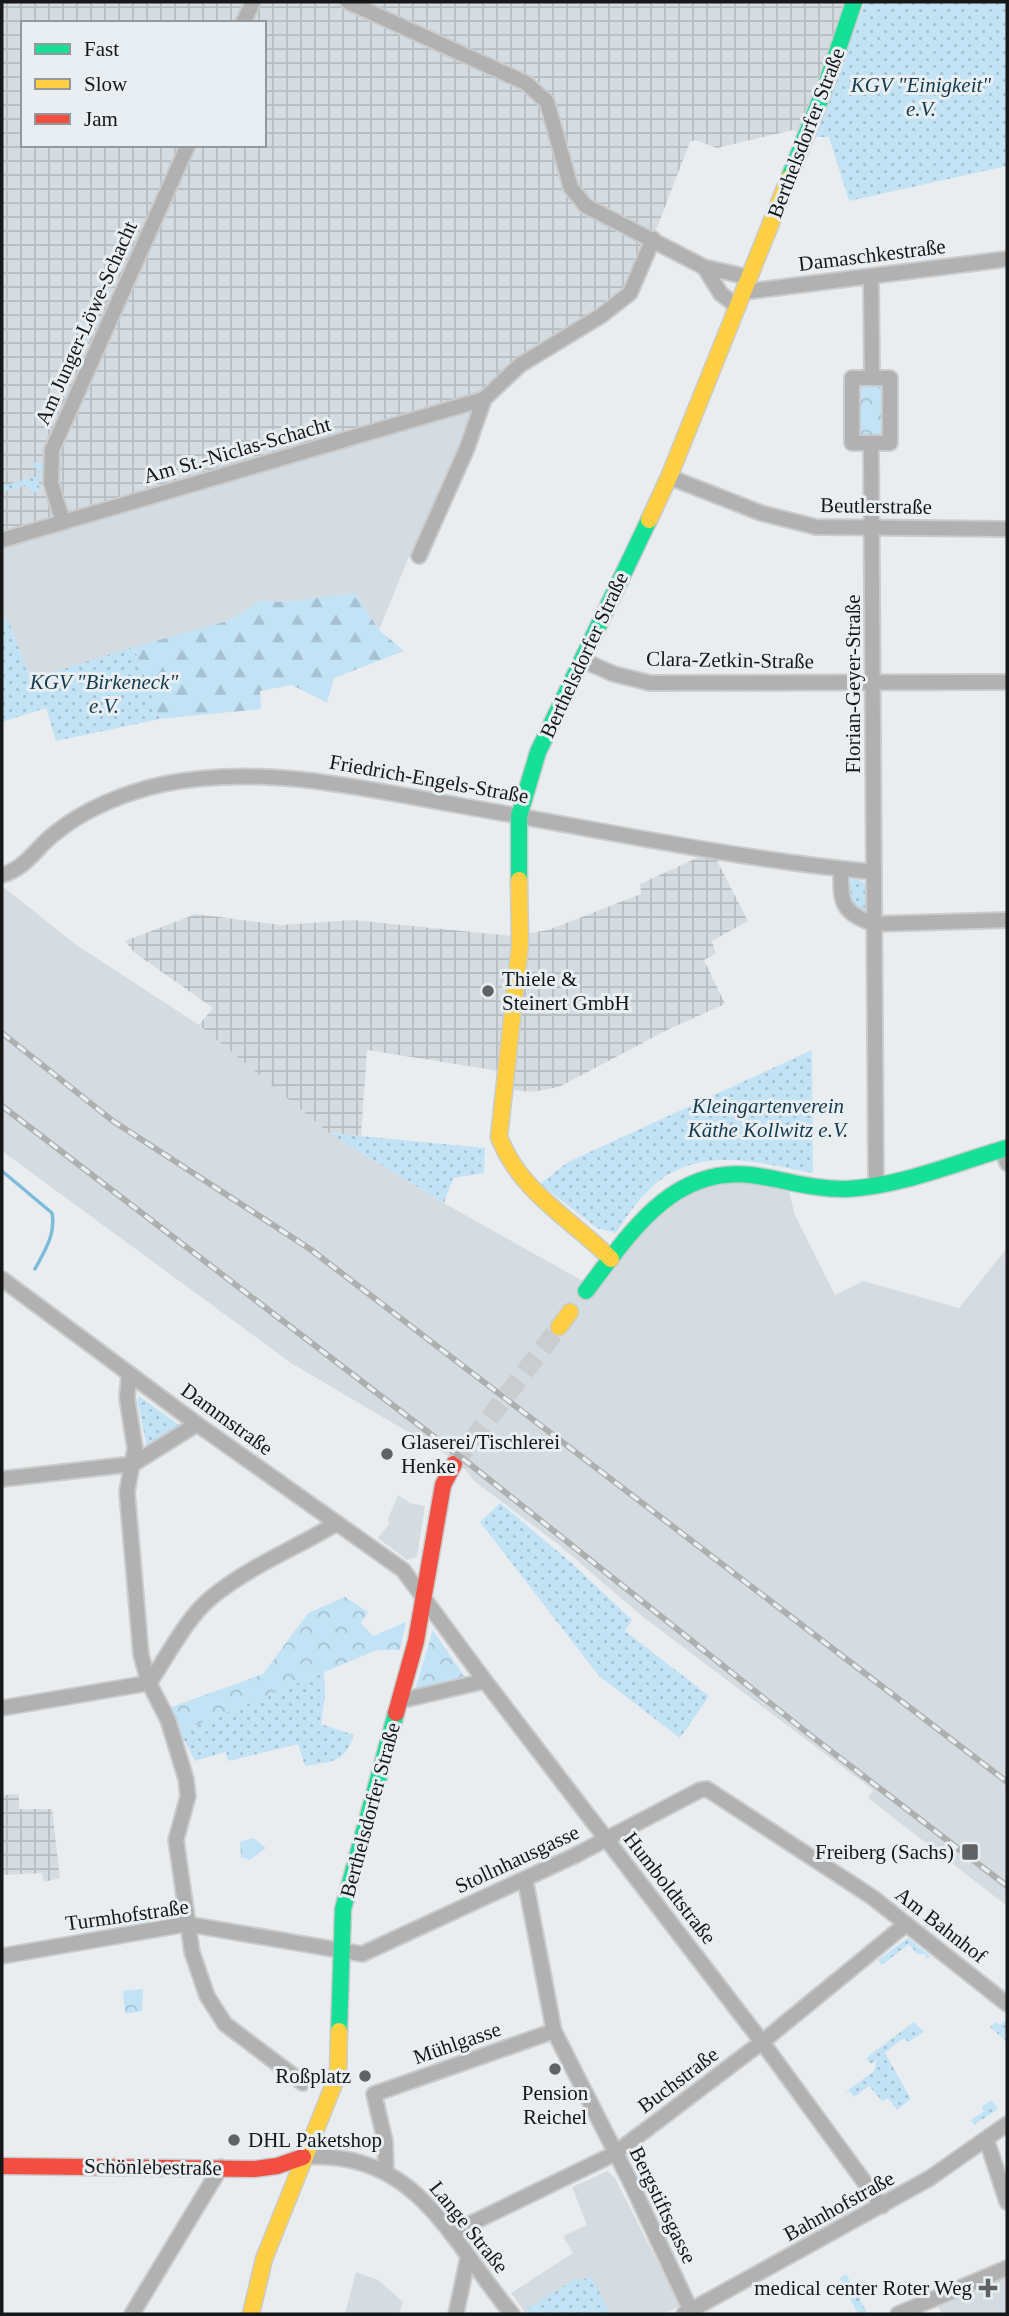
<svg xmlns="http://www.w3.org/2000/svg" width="1009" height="2316" viewBox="0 0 1009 2316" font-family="'Times New Roman',serif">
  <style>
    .built { fill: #d5dce1 }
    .industrial { fill: url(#industrial-grid); fill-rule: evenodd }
    .grass { fill: url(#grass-dots) }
    .forest { fill: url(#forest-firs) }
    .park { fill: url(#park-crowns) }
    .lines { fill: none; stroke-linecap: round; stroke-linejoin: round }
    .stream { stroke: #7dbbdc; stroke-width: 3.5 }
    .secondary-tunnel { stroke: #cacdcf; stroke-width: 19; stroke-dasharray: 19 10; stroke-linecap: butt }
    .street-casing { stroke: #c9cbcc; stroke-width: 18 }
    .fast-casing { stroke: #c9cbcc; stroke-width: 19 }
    .slow-casing { stroke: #c9cbcc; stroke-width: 19 }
    .jam-casing { stroke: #c9cbcc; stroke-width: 19 }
    .street { stroke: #b0b1b0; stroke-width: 14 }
    .fast { stroke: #16e098; stroke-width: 16 }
    .slow { stroke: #ffcf43; stroke-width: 16 }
    .jam { stroke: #f24e42; stroke-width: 16 }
    .rail-casing { stroke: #aeb0b0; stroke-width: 6 }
    .rail { stroke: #e8eef1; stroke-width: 3.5; stroke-dasharray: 10; stroke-linecap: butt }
    .poi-dot { fill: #606263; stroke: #e8eef1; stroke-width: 2.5 }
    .labels { text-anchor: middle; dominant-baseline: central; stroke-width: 6; stroke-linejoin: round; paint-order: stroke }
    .park-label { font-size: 21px; font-style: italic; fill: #143a4e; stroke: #e8eef1 }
    .street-label { font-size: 21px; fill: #151718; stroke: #e8eef1 }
    .poi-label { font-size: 21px; fill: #151718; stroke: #e8eef1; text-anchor: start }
  </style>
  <defs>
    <pattern id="industrial-grid" width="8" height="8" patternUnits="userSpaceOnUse" patternTransform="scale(1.75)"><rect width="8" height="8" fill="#d5dce1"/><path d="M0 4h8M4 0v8" fill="none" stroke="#b6bcc0"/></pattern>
    <pattern id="grass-dots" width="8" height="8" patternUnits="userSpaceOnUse" patternTransform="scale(1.75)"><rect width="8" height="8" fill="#c2e2f5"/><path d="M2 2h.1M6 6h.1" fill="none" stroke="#a6c1d1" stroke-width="1.8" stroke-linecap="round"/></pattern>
    <pattern id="forest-firs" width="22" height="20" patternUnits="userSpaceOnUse" patternTransform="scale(1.75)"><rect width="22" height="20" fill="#c2e2f5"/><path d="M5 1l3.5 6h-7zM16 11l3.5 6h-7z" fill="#a6c1d1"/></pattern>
    <pattern id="park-crowns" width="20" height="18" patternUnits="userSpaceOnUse" patternTransform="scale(1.75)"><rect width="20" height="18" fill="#c2e2f5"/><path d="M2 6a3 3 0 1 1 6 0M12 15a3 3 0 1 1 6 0" fill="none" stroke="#a6c1d1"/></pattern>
  </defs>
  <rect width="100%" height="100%" fill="#eaedef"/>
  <g class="built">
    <path d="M468 405 474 415 460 450 408 559 379 630 355 593 283 602 260 601 228 621 31 680 8 620 2 621V540Z"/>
    <path d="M2 886 75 944 199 1025 329 1133 444 1203 595 1288 670 1195 724 1179 788 1188 795 1215 835 1295 863 1281 959 1308 1007 1248V1906L868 1798 873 1790 643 1617 559 1545 474 1481 466 1470 447 1455 291 1363 2 1151Z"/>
    <path d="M398 1495 410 1503 425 1506 417 1557 407 1560 378 1538 390 1523 387 1521Z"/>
    <path d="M607 2171 615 2178 680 2306 663 2314H526L511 2293 573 2253 563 2236 587 2225 572 2187Z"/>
    <path d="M356 2272 378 2280 403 2302 399 2314H345Z"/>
    <path d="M1007 2272V2314H942L936 2304Z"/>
  </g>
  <g class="industrial">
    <path d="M2 2H851L805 137 793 130 717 148 695 140 690 142 639 274 619 297 468 405 2 544ZM23 23H264V145H23Z"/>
    <path d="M714 855 748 921 712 941 716 954 704 960 725 1004 669 1029 559 1087 533 1092 513 1090 512 1073 367 1050 361 1136 329 1133 199 1025 213 1008 135 953 125 941 196 914 281 925 353 920 512 936 548 930 641 894 640 884 699 857Z"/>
    <path d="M19 1794V1809H52L60 1878 44 1882 42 1873 2 1875V1795Z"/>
  </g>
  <g class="grass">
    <path d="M865 2H1007V166L849 201 829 137H805L839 71Z"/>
    <path d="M31 463H44L45 476 39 478V492L31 493 29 485 2 492V486L42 475Z"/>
    <path d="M8 620 31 679 134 647 160 719 56 741 46 708 2 722V621Z"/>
    <path d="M854 877 870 886 868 911 865 914 852 910 846 887Z"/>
    <path d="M812 1050 813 1173C757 1162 695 1144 649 1190 635 1203 626 1218 616 1233L597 1228 540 1184 568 1162Z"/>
    <path d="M329 1133 485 1148 484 1173 453 1178 444 1203Z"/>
    <path d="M139 1396 179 1425 147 1447 137 1400Z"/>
    <path d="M500 1503 575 1566 632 1620 625 1631 709 1696 680 1738 599 1676 480 1522Z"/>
    <path d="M324 1672 325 1696 321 1724 354 1735C344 1764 332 1761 305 1766L298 1744 228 1761 226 1752 195 1761 180 1732Z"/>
    <path d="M908 1938 930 1956 926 1959 925 1954H917L909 1944 882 1965 878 1960Z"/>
    <path d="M1005 2021 1007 2023V2042L990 2027 996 2022 1000 2025Z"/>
    <path d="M914 2022 924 2032 908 2042 905 2039 901 2040 871 2064 866 2058Z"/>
    <path d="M885 2053 911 2099 897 2110 888 2098 882 2101 869 2086 854 2097 849 2091 844 2093 874 2071 877 2059Z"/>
    <path d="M992 2100 998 2109 974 2125 971 2120 984 2111 981 2107Z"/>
    <path d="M846 2274 868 2314H858L840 2278Z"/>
    <path d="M591 2276 611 2314H530L526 2309 577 2278 579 2281Z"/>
  </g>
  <path class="forest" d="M355 593 379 630 404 651 334 678 327 703 292 685 260 691 261 709 160 719 134 647 228 621 260 601 283 602Z"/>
  <g class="park">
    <path d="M876 382 884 387 887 431 882 437 867 439 856 432 857 390 862 385Z"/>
    <path d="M345 1597 368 1612 361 1623 373 1636 406 1622 400 1650H377L180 1732 166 1709 263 1674 308 1613Z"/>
    <path d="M433 1630 466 1679 415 1690Z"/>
    <path d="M253 1838 266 1848 250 1860 241 1857 240 1842Z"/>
    <path d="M143 1989 142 2011 125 2014 123 1991Z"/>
  </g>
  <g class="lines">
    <path class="stream" d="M2 1171 52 1213C56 1234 45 1250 35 1269"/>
    <path class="secondary-tunnel" d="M454 1464 559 1327"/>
    <g class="street-casing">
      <g id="street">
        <path d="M348 2 526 83 547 102 571 188 586 206 704 267 748 277"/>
        <path d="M243 23 253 2"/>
        <path d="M704 267 721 294 737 306"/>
        <path d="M871 277 872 378"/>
        <path d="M743 292 1007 259"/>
        <rect x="852" y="378" width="38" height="65"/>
        <path d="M871 443 876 1185"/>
        <path d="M669 477 761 513 816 527 1007 529"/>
        <path d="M63 522 51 483 52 450 188 145"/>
        <path d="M2 540 484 399 520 365 602 315 630 293 653 239"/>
        <path d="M419 556 467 448 484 399"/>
        <path d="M582 660 614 674 650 683 1007 682"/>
        <path d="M841 869C841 902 840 912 874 924L1007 920"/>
        <path d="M2 875C26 868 35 849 54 834 84 809 126 792 164 784 262 764 360 788 457 805 595 829 734 859 874 872"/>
        <path d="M1002 1149 1007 1163"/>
        <path d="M2 1279 197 1424 403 1570 485 1681 762 2042 882 2206"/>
        <path d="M129 1374 127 1398 135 1448 127 1492 141 1655 149 1683 168 1720 186 1779 188 1796 176 1840 192 1952 207 1996 225 2024 303 2083"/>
        <path d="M2 1479 133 1464 197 1424"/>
        <path d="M149 1683C168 1656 186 1618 212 1597 250 1566 296 1548 337 1523"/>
        <path d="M399 1701 485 1681"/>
        <path d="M2 1708 149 1683"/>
        <path d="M525 1879 554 2031 631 2183 691 2311"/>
        <path d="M2 1956 187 1924 362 1954 574 1856 700 1790 707 1789 872 1897 1007 2004"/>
        <path d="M987 2141 1007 2202"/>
        <path d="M303 2157C417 2149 450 2240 512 2314"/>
        <path d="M386 2172 385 2141 374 2094 554 2031"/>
        <path d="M451 2233 614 2154 762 2042 906 1924"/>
        <path d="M132 2314 221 2167"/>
        <path d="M456 2314 468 2257"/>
        <path d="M684 2314 930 2178 1007 2124"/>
        <path d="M898 2314 1007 2268"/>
      </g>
    </g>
    <g class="fast-casing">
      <g id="fast">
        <path d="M789 178 826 85 854 2"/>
        <path d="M519 880V816L538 752 649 520"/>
        <path d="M586 1291C629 1235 671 1166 751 1175 783 1179 814 1190 847 1189 902 1186 955 1163 1007 1148"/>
        <path d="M339 2031 343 1909 396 1713"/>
      </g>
    </g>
    <g class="slow-casing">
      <g id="slow">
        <path d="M649 520 669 477 789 178"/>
        <path d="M519 880 520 945 499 1137C520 1192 571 1219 611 1259"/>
        <path d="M559 1327 570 1312"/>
        <path d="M251 2314 264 2259 338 2074 339 2031"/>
      </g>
    </g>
    <g class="jam-casing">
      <g id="jam">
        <path d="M396 1713 416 1641 443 1485 454 1464"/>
        <path d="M2 2166 254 2169 277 2166 303 2157"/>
      </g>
    </g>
    <use href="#street" class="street"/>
    <use href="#fast" class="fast"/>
    <use href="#slow" class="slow"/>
    <use href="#jam" class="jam"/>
    <g class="rail-casing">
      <g id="rail">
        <path d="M2 1033 113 1121 310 1249 1007 1782"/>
        <path d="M2 1106 471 1465 810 1735 1007 1886"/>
      </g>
    </g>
    <use href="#rail" class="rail"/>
  </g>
  <g class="poi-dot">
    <circle cx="488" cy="991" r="7"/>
    <circle cx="387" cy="1454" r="7"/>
    <rect x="961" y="1843" width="18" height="18" rx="3.5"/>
    <circle cx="555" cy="2069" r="7"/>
    <circle cx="365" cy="2076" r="7"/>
    <circle cx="234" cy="2140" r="7"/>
    <path d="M984.5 2277.5h7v7h7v7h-7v7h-7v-7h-7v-7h7z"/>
  </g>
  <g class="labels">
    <g class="park-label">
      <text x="921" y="85">KGV "Einigkeit"<tspan x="921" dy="24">e.V.</tspan></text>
      <text x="104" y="682">KGV "Birkeneck"<tspan x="104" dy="24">e.V.</tspan></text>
      <text x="768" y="1106">Kleingartenverein<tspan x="768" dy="24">Käthe Kollwitz e.V.</tspan></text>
    </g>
    <g class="street-label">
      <text transform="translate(806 133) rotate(-69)">Berthelsdorfer Straße</text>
      <text transform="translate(872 255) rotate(-7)">Damaschkestraße</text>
      <text transform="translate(86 323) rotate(-66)">Am Junger-Löwe-Schacht</text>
      <text transform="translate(237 450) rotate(-16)">Am St.-Niclas-Schacht</text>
      <text transform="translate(876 506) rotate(1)">Beutlerstraße</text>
      <text transform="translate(584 655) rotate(-65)">Berthelsdorfer Straße</text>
      <text transform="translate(730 660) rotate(1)">Clara-Zetkin-Straße</text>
      <text transform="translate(853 684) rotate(-90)">Florian-Geyer-Straße</text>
      <text transform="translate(429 779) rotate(10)">Friedrich-Engels-Straße</text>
      <text transform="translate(227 1419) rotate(36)">Dammstraße</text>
      <text transform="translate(370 1810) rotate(-75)">Berthelsdorfer Straße</text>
      <text transform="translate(517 1859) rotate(-25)">Stollnhausgasse</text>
      <text transform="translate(670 1888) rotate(52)">Humboldtstraße</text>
      <text transform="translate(127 1915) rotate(-8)">Turmhofstraße</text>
      <text transform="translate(941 1925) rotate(38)">Am Bahnhof</text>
      <text transform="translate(457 2043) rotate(-19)">Mühlgasse</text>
      <text transform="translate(678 2080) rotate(-37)">Buchstraße</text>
      <text transform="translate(153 2167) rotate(1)">Schönlebestraße</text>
      <text transform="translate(663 2205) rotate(64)">Bergstiftsgasse</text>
      <text transform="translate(839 2206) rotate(-29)">Bahnhofstraße</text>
      <text transform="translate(469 2227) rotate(51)">Lange Straße</text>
    </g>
    <g class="poi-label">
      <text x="502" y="979">Thiele &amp;<tspan x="502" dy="24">Steinert GmbH</tspan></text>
      <text x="401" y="1442">Glaserei/Tischlerei<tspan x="401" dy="24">Henke</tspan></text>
      <text x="954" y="1852" text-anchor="end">Freiberg (Sachs)</text>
      <text x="351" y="2076" text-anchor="end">Roßplatz</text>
      <text x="555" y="2093" text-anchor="middle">Pension<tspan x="555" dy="24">Reichel</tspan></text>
      <text x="248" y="2140">DHL Paketshop</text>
      <text x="972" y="2288" text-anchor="end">medical center Roter Weg</text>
    </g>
  </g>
  <rect width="1009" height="2316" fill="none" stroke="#151718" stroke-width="7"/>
  <rect x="21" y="21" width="245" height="126" fill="#e8eef1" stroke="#94989a" stroke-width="2"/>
  <rect x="35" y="44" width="35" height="10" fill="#16e098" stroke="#94989a" stroke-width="2"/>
  <text x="84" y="56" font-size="21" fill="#151718">Fast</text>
  <rect x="35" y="79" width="35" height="10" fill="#ffcf43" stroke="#94989a" stroke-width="2"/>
  <text x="84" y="91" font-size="21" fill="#151718">Slow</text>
  <rect x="35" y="114" width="35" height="10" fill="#f24e42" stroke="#94989a" stroke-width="2"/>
  <text x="84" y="126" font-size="21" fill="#151718">Jam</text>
</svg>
